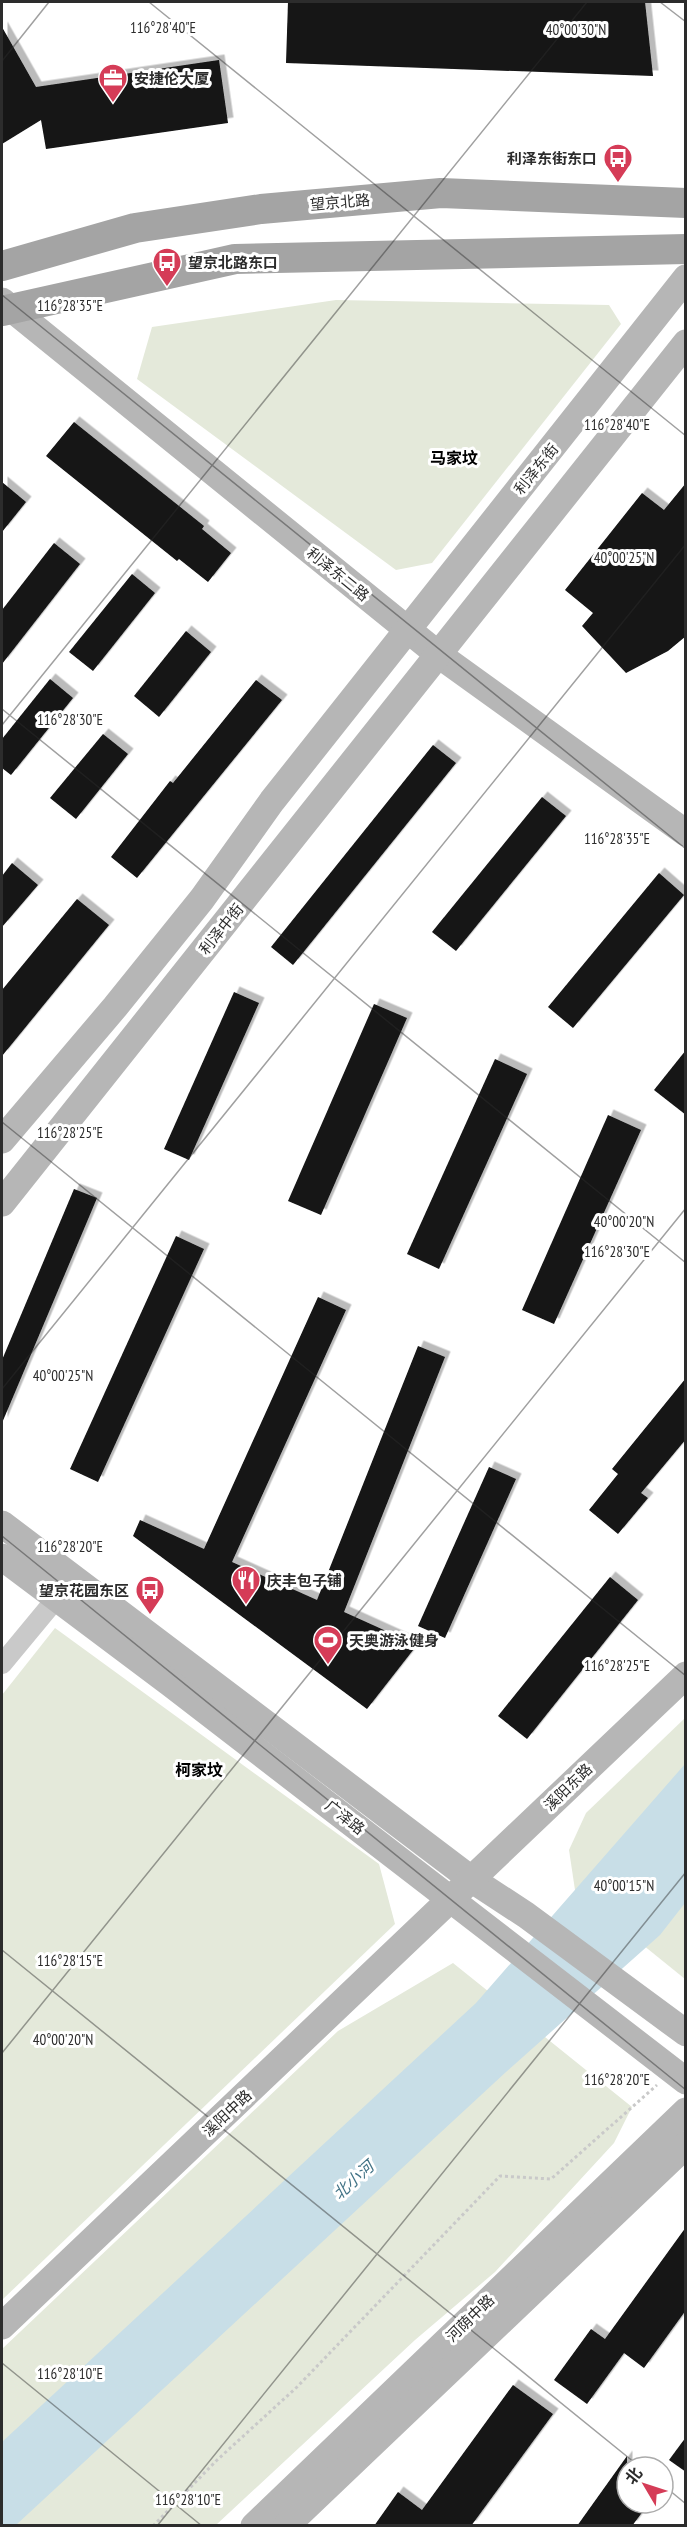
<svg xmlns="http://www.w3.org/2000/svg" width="687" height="2527" viewBox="0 0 687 2527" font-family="'PT Sans Narrow','Noto Sans SC',sans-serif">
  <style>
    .green { fill: #e4e9da }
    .water { fill: #c8dee7 }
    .building { fill: #131313; filter: url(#shadow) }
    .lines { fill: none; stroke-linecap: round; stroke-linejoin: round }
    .path { stroke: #c9c9c9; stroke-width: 3; stroke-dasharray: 3 3; stroke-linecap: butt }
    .street { stroke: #c9c9c9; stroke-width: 20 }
    .secondary { stroke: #b6b6b6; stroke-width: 27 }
    .primary { stroke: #a4a4a4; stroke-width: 30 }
    .ticks { fill: none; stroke: #2c2c2c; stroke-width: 1.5; stroke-opacity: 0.45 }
    .labels { text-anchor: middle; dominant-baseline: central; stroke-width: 6; stroke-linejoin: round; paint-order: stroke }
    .poi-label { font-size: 15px; font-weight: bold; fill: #2c2c2c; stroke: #fff; text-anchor: start }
    .street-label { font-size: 15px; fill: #2c2c2c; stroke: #fff }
    .neighbourhood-label { font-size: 16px; font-weight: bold; fill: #000; stroke: #fff }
    .water-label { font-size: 16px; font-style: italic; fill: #427386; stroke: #fff }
    .ticks-label { font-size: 15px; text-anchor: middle; fill: #2c2c2c; stroke: #fff; stroke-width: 6; stroke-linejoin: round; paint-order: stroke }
  </style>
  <defs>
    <filter id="shadow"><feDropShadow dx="5.5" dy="-5.5" stdDeviation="0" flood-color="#0004"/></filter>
  </defs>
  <rect width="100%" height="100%" fill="#fff"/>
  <g class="green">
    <path d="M336 300 609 305 621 324 432 563 396 570 137 379 152 327Z"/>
    <path d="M55 1628 379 1864 395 1924 2 2300V1695Z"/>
    <path d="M685 1718V1979L575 1890 569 1850 586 1813Z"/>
    <path d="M453 1963 632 2107 614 2143 495 2272 415 2340 216 2525 2 2526V2349L338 2031Z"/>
  </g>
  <path class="water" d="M685 1764V1903L660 1935 506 2072 16 2525 2 2526V2442L476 2003Z"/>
  <g class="building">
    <path d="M288 2H645L653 76 286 63Z"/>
    <path d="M2 27 36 87 219 60 228 123 46 149 41 120 2 144Z"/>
    <path d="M74 422 204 526 202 529 231 553 208 582 179 559 177 561 46 456Z"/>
    <path d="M2 482 26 502 2 532Z"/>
    <path d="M686 483V636L668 651 626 673 582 626 593 613 565 590 642 493 664 510Z"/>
    <path d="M54 543 80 564 2 664V610Z"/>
    <path d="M132 574 155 593 93 671 69 652Z"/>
    <path d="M186 631 211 652 159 717 134 696Z"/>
    <path d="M50 679 73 698 11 775 2 768V739Z"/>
    <path d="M256 680 282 700 137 878 111 857 170 781 173 783Z"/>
    <path d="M103 734 128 754 76 819 50 798Z"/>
    <path d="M433 745 456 763 293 965 271 947Z"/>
    <path d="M542 797 566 816 456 951 432 932Z"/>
    <path d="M12 863 38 885 2 927V876Z"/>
    <path d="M659 873 684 895 573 1028 548 1007Z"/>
    <path d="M77 899 109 925 2 1056V990Z"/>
    <path d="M234 992 259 1003 189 1160 164 1149Z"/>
    <path d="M374 1004 407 1018 321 1215 288 1201Z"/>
    <path d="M686 1050V1115L654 1090Z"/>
    <path d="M495 1059 527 1074 439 1269 407 1254Z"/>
    <path d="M608 1115 641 1130 554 1324 522 1310Z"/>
    <path d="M74 1189 97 1198 2 1423V1360Z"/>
    <path d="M176 1236 204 1249 98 1482 70 1469Z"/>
    <path d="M318 1297 346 1310 232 1562 317 1600 418 1346 445 1357 344 1612 417 1645 367 1709 133 1536 140 1520 204 1549Z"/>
    <path d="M686 1378V1439L641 1493 648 1498 618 1534 589 1510 618 1474 612 1469Z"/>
    <path d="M489 1467 516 1479 445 1638 418 1626Z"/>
    <path d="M610 1577 638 1600 527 1739 498 1716Z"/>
    <path d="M686 2227V2310L644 2368 624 2353 587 2404 554 2380 591 2329 605 2339Z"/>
    <path d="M513 2385 553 2414 471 2526H374L398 2492 422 2510Z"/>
    <path d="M686 2437V2472L669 2460Z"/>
    <path d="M627 2456V2503H649L632 2526H577Z"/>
  </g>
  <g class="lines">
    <path class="path" d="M153 2526 216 2461 297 2387 500 2176 551 2179 657 2085"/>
    <path class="street" d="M2 1664 65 1588"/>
    <g class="secondary">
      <path d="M2 301 439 655 686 833"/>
      <path d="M2 1140 115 1007 202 899 272 801 686 278"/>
      <path d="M2 1203 686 343"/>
      <path d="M2 1524 471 1879 526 1915 686 2033"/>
      <path d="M2 1557 171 1684 686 2081"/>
      <path d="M2 2326 686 1675"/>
      <path d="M254 2526 686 2111"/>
      <path d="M286 2526 686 2145"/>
    </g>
    <g class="primary">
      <path d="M2 266 135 228 261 209 441 193 686 203"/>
      <path d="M2 311 235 259 686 249"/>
    </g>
  </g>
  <path class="ticks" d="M149 2 686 436M660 2 686 22M2 61 49 2M2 295 686 849M2 709 686 1263M2 725 587 2M2 1122 686 1676M2 1389 686 544M2 1536 686 2090M2 1950 640 2467M2 2053 686 1208M2 2363 202 2526M663 2485 686 2504M157 2526 686 1872"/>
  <defs>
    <g id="office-pin" transform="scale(1.5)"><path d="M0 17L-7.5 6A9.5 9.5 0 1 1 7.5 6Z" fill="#d53c57" stroke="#fff"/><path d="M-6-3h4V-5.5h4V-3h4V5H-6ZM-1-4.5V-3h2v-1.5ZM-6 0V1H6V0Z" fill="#fff"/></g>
    <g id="bus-pin" transform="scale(1.5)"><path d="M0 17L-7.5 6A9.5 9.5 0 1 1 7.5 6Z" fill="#d53c57" stroke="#fff"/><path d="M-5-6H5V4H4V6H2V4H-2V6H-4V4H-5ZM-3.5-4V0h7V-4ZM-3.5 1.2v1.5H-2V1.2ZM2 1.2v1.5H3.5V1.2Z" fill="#fff"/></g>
    <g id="restaurant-pin" transform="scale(1.5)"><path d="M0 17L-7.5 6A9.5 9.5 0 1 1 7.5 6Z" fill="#d53c57" stroke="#fff"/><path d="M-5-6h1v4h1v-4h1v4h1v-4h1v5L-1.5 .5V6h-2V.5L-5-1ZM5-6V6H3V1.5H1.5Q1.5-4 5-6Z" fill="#fff"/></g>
    <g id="stadium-pin" transform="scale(1.5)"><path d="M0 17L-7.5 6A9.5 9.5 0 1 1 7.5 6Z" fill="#d53c57" stroke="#fff"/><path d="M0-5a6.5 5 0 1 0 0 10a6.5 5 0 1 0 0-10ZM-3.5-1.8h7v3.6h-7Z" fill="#fff"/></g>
  </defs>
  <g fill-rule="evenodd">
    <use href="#office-pin" x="113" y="78"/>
    <use href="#bus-pin" x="618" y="158"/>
    <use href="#bus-pin" x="167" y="262"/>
    <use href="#restaurant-pin" x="246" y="1580"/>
    <use href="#bus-pin" x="150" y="1590"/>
    <use href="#stadium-pin" x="328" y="1640"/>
  </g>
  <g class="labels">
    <g class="poi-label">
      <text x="134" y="78">安捷伦大厦</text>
      <text x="597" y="158" text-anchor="end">利泽东街东口</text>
      <text x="188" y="262">望京北路东口</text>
      <text x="267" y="1580">庆丰包子铺</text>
      <text x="129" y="1590" text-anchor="end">望京花园东区</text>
      <text x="349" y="1640">天奥游泳健身</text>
    </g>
    <g class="street-label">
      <text transform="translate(340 202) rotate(-5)">望京北路</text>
      <text transform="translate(536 469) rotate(-51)">利泽东街</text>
      <text transform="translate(338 574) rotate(39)">利泽东二路</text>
      <text transform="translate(221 929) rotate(-51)">利泽中街</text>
      <text transform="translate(568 1787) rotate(-44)">溪阳东路</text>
      <text transform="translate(345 1817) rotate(38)">广泽路</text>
      <text transform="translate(227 2113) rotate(-43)">溪阳中路</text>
      <text transform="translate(470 2318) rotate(-44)">河荫中路</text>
    </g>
    <g class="neighbourhood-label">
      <text x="454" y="458">马家坟</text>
      <text x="199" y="1770">柯家坟</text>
    </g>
    <g class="water-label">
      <text transform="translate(353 2180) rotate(-42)">北小河</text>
    </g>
  </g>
  <g class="ticks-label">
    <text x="163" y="33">116°28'40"E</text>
    <text x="576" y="35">40°00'30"N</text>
    <text x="70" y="311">116°28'35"E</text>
    <text x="617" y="430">116°28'40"E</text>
    <text x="624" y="563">40°00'25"N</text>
    <text x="70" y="725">116°28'30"E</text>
    <text x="617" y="844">116°28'35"E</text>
    <text x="70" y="1138">116°28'25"E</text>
    <text x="624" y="1227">40°00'20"N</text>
    <text x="617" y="1257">116°28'30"E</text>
    <text x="63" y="1381">40°00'25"N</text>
    <text x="70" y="1552">116°28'20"E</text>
    <text x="617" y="1671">116°28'25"E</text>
    <text x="624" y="1891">40°00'15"N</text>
    <text x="70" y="1966">116°28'15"E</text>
    <text x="63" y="2045">40°00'20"N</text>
    <text x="617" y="2085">116°28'20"E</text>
    <text x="70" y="2379">116°28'10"E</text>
    <text x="188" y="2505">116°28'10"E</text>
  </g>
  <rect width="687" height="2527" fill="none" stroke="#2c2c2c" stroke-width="6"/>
  <g transform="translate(645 2485) rotate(309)"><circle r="28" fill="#ffffff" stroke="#ababab" stroke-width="1.5"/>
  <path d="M0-4.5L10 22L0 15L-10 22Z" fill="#d53c57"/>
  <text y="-9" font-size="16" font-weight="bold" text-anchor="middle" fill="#2c2c2c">北</text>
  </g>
</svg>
